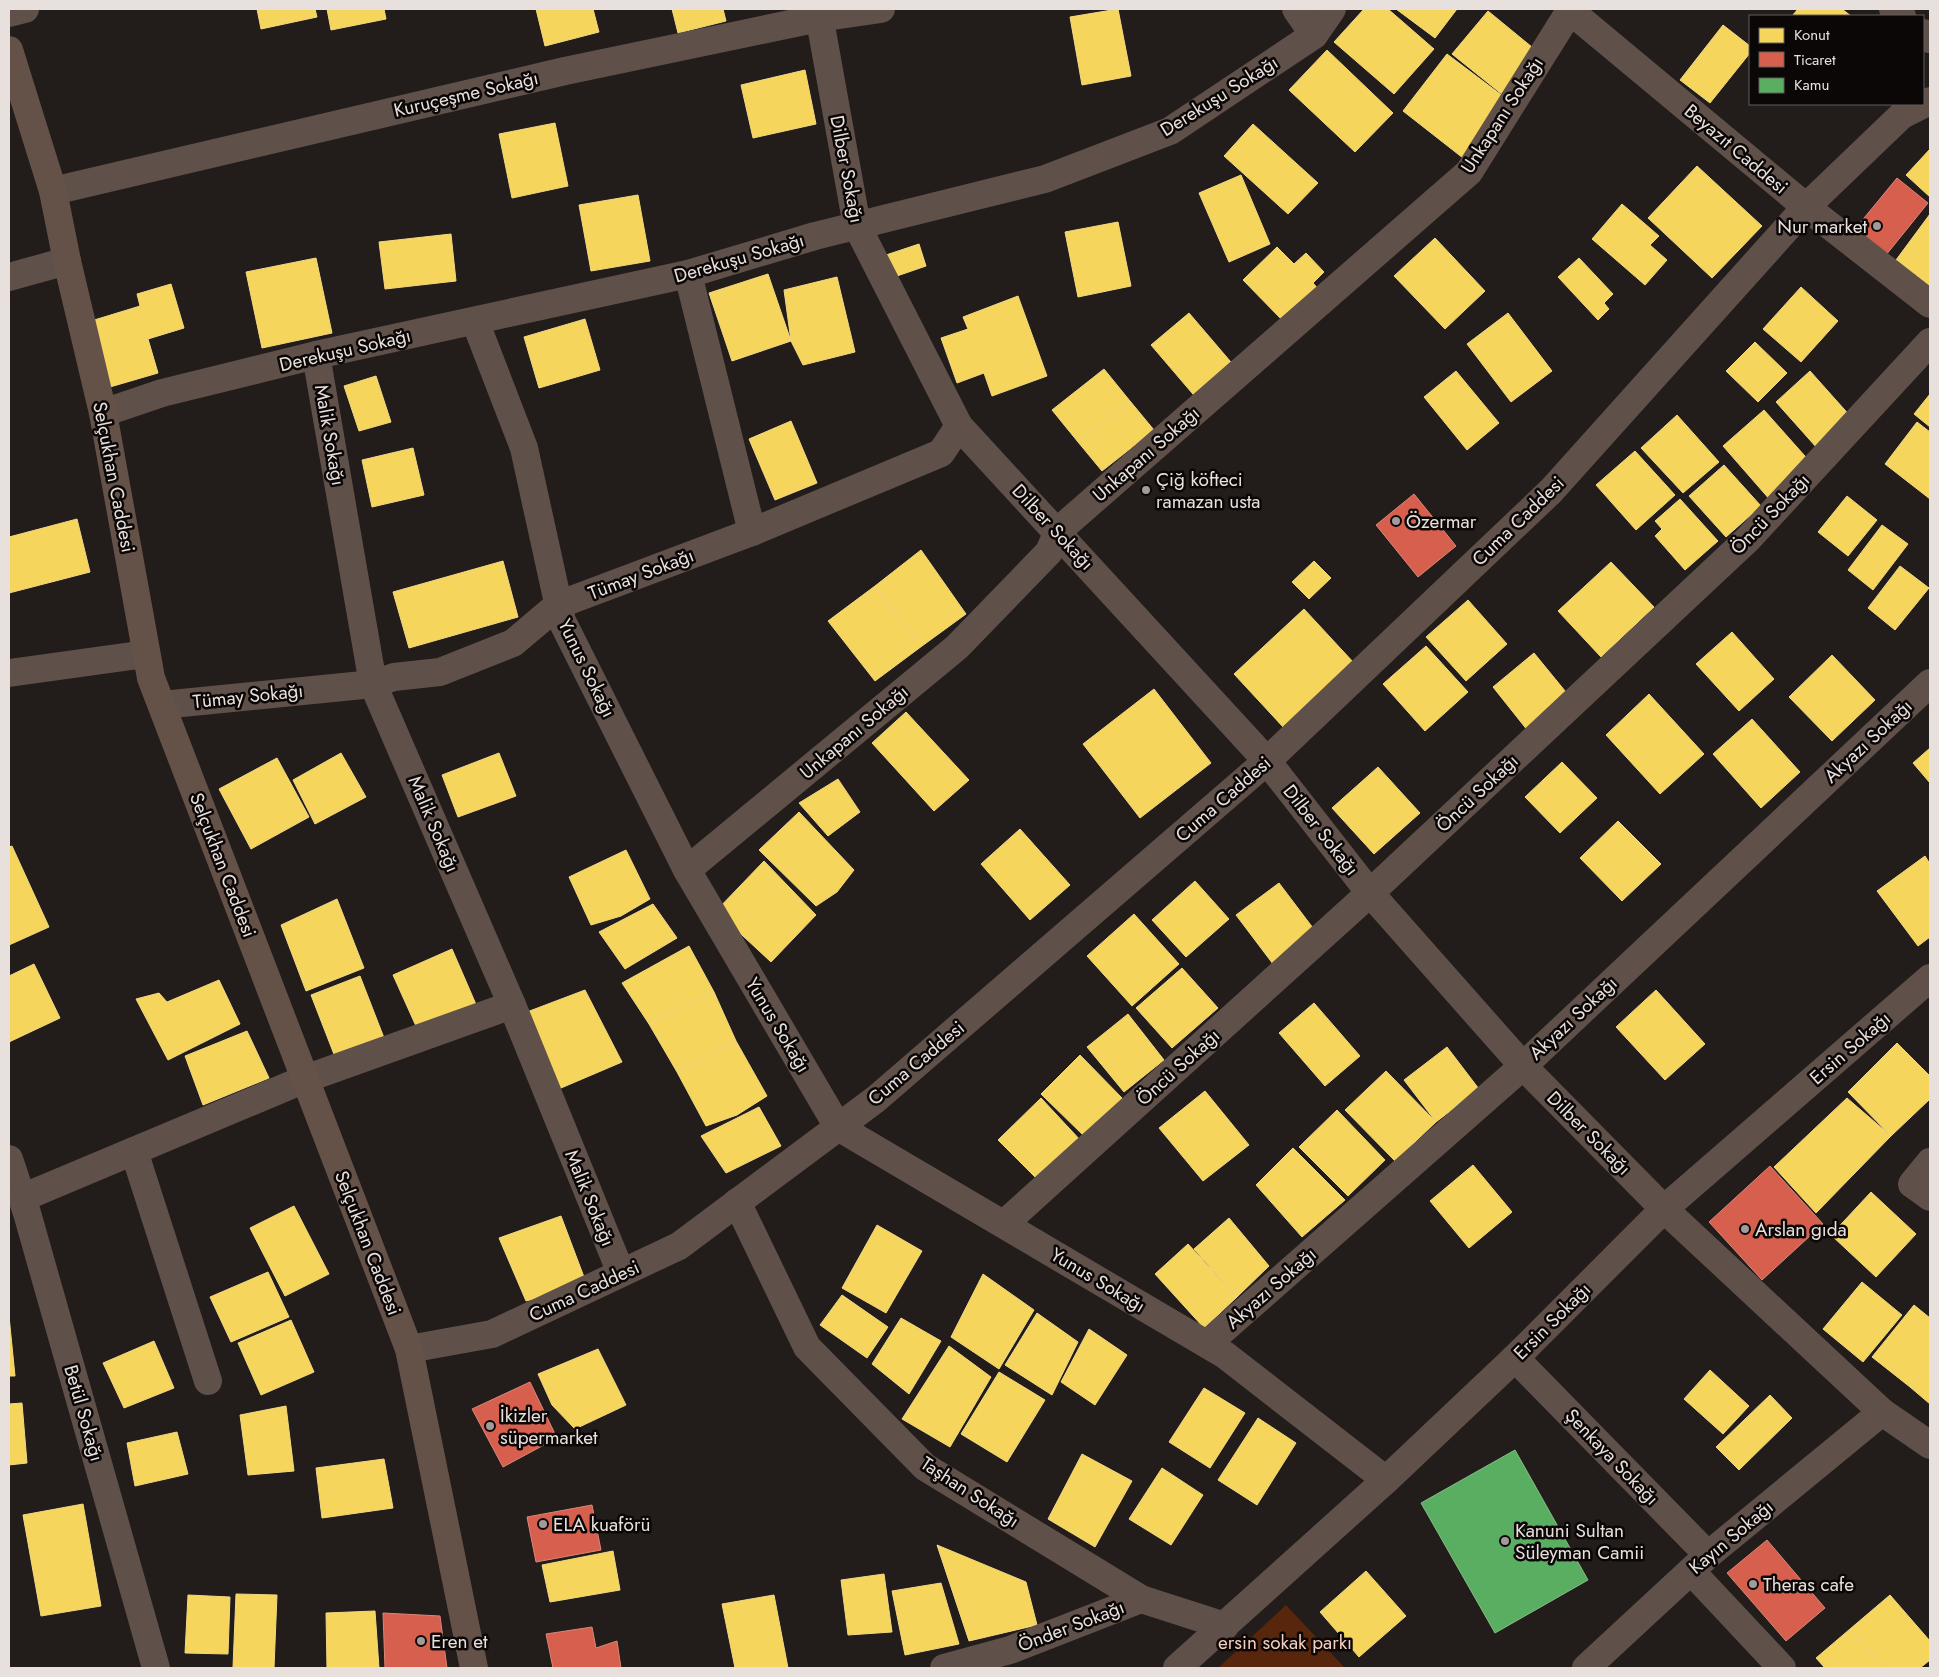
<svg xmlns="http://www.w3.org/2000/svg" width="1939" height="1677" viewBox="0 0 1939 1677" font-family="Jost,sans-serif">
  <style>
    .green { fill: #57260c }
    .homes { fill: #f6d55c; stroke: #f2d883 }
    .shops { fill: #d6604d; stroke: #db8678 }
    .public { fill: #5aae61; stroke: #85bd86 }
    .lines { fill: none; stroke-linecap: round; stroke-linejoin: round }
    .street { stroke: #5f504a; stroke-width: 28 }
    .secondary { stroke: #645249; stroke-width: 28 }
    .poi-dot { fill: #a39b99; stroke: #0b0706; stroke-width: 2 }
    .labels { text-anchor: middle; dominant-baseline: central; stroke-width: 5; stroke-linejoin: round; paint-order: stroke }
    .street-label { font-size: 19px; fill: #e8e0dd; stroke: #0b0706 }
    .poi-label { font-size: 19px; fill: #e8e0dd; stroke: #0b0706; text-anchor: start }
    .park-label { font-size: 19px; fill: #f8cebc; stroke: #0b0706 }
  </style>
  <rect width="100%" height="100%" fill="#221c1a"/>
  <path class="green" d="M1286 1605 1345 1668H1218Z"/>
  <g class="homes">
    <path d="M257 9H315L317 17 261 29Z"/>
    <path d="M327 9H384L386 19 331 30Z"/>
    <path d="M536 9H593L599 32 545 46Z"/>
    <path d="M672 9H723L726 21 678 33Z"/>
    <path d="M1118 9 1131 76 1082 85 1070 17Z"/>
    <path d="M1364 9H1388L1434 49 1394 94 1334 42Z"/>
    <path d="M1396 9H1457L1435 38Z"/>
    <path d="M1798 9H1842L1851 16H1792Z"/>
    <path d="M1488 11 1538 52 1503 95 1452 54Z"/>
    <path d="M1723 25 1750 46V53L1710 103 1680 80Z"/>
    <path d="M1327 50 1393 113 1355 152 1289 90Z"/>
    <path d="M1447 54 1508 100 1463 158 1403 111Z"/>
    <path d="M805 70 816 124 753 138 741 85Z"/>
    <path d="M555 123 568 186 512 198 499 134Z"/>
    <path d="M1253 124 1318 183 1288 214 1224 156Z"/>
    <path d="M1930 149V197L1906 175Z"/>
    <path d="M1697 166 1762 226 1712 278 1648 218Z"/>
    <path d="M1241 175 1270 244 1229 262 1199 193Z"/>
    <path d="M638 195 650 261 591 271 579 205Z"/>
    <path d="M1622 204 1659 236 1650 245 1667 260 1645 285 1592 239Z"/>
    <path d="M1930 214V286L1896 260Z"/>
    <path d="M1118 222 1131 286 1078 297 1065 232Z"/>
    <path d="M451 234 456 281 385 289 379 242Z"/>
    <path d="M1435 238 1485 291 1445 329 1394 276Z"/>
    <path d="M919 244 926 266 894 277 886 255Z"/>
    <path d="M1277 247 1294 264 1306 253 1324 272 1313 283 1320 291 1286 324 1243 280Z"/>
    <path d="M316 258 332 333 262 348 246 272Z"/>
    <path d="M1579 258 1613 294 1604 303 1609 309 1598 320 1558 277Z"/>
    <path d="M768 274 791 341 732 361 709 293Z"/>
    <path d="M837 277 855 352 803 365 791 341 784 290Z"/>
    <path d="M171 284 184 328 148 339 158 373 110 387 91 321 140 306 137 294Z"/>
    <path d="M1801 287 1838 321 1801 362 1763 329Z"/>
    <path d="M1018 296 1047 376 992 396 984 373 957 383 941 338 968 329 963 317Z"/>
    <path d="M1189 313 1236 368 1198 400 1151 345Z"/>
    <path d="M1508 313 1552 371 1511 402 1467 344Z"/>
    <path d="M585 319 600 370 539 388 524 337Z"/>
    <path d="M1755 342 1787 373 1758 402 1726 371Z"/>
    <path d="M1104 369 1130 401 1078 442 1052 410Z"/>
    <path d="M1456 371 1499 423 1467 450 1424 397Z"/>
    <path d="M1810 371 1852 418 1817 448 1776 402Z"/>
    <path d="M376 376 391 422 359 431 344 386Z"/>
    <path d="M1930 394V427L1914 414Z"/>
    <path d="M1130 401 1154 430 1102 471 1078 442Z"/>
    <path d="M1764 410 1812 464 1771 501 1723 446Z"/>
    <path d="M1677 415 1719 462 1683 493 1641 448Z"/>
    <path d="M791 421 817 483 775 500 749 439Z"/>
    <path d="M1917 422 1930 432V499L1885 464Z"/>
    <path d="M413 448 424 495 372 507 362 460Z"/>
    <path d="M1635 451 1675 495 1636 530 1596 485Z"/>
    <path d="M1724 465 1761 506 1726 537 1689 496Z"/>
    <path d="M1847 496 1877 520 1848 556 1818 532Z"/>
    <path d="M1680 499 1718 541 1685 570 1655 536 1662 529 1655 521Z"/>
    <path d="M77 519 90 572 9 593V537Z"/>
    <path d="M1882 525 1908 544 1873 590 1848 570Z"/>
    <path d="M921 550 966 614 922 646 875 586Z"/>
    <path d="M503 561 518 617 409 648 393 592Z"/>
    <path d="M1314 561 1331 578 1309 599 1292 582Z"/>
    <path d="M1611 562 1654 607 1601 657 1558 611Z"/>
    <path d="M1900 566 1929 588 1895 630 1868 608Z"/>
    <path d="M875 586 922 646 875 681 828 621Z"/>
    <path d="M1468 600 1507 644 1466 681 1426 637Z"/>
    <path d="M1304 609 1354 663 1284 728 1234 674Z"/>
    <path d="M1732 632 1774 679 1739 711 1696 664Z"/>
    <path d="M1426 646 1468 692 1425 731 1383 684Z"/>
    <path d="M1534 653 1570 697 1528 731 1493 687Z"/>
    <path d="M1832 655 1875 700 1832 741 1789 697Z"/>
    <path d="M1154 689 1211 763 1140 818 1083 744Z"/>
    <path d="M1649 694 1704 754 1660 794 1606 735Z"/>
    <path d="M906 712 969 780 934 811 872 743Z"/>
    <path d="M1752 719 1800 772 1761 808 1713 754Z"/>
    <path d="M1930 748V783L1913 763Z"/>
    <path d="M341 753 366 797 315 824 293 780Z"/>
    <path d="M499 753 516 796 458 817 442 775Z"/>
    <path d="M277 758 309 817 251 849 219 789Z"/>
    <path d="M1562 762 1597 798 1560 833 1525 797Z"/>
    <path d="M1378 767 1420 813 1374 854 1332 808Z"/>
    <path d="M838 779 860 812 828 836 799 803Z"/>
    <path d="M799 812 854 870 837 892 816 906 759 850Z"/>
    <path d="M1618 821 1661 864 1622 901 1580 858Z"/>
    <path d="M1020 829 1070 885 1030 920 981 864Z"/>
    <path d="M12 846 49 927 9 945V847Z"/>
    <path d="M626 850 650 899 621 916 591 925 569 877Z"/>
    <path d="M1925 856 1930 864V937L1918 946 1877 891Z"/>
    <path d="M764 861 816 915 771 962 716 911Z"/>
    <path d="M1195 881 1229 919 1186 957 1152 920Z"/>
    <path d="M1279 883 1316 932 1273 964 1236 915Z"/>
    <path d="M337 899 364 968 306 991 281 925Z"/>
    <path d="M653 904 677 938 625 969 599 932Z"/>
    <path d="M1134 914 1179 964 1132 1006 1087 956Z"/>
    <path d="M689 946 714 992 649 1024 622 983Z"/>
    <path d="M452 949 478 1009 420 1035 393 975Z"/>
    <path d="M34 964 60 1018 9 1042V976Z"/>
    <path d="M1182 968 1218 1008 1172 1048 1136 1008Z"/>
    <path d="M360 976 386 1043 337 1062 311 995Z"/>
    <path d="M219 980 240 1024 168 1060 136 999 159 993 167 1002Z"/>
    <path d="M585 990 622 1062 554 1091 519 1015Z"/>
    <path d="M1656 990 1705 1044 1665 1080 1616 1027Z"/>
    <path d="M714 992 736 1041 677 1072 649 1024Z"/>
    <path d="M1314 1003 1360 1056 1325 1086 1279 1033Z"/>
    <path d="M1128 1014 1164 1060 1124 1092 1087 1047Z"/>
    <path d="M247 1031 269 1078 203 1105 185 1056Z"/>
    <path d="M736 1041 767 1096 737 1115 706 1126 677 1072Z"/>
    <path d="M1897 1043 1930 1076V1099L1891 1136 1848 1092Z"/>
    <path d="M1447 1047 1479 1089 1436 1122 1404 1080Z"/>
    <path d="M1080 1055 1123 1099 1084 1136 1041 1094Z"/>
    <path d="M1386 1071 1436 1122 1395 1161 1345 1110Z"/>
    <path d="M1205 1091 1249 1145 1203 1181 1159 1128Z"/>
    <path d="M1041 1098 1082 1142 1041 1183 998 1140Z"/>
    <path d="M1847 1098 1891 1136 1816 1213 1774 1167Z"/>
    <path d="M759 1107 781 1146 726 1173 701 1136Z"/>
    <path d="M1337 1110 1385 1160 1348 1196 1299 1147Z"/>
    <path d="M1293 1148 1345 1200 1302 1237 1256 1185Z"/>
    <path d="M1473 1165 1512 1212 1469 1248 1430 1201Z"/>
    <path d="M1871 1192 1916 1234 1876 1277 1831 1235Z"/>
    <path d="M294 1206 329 1274 285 1296 250 1228Z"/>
    <path d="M561 1216 584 1277 557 1293 526 1301 499 1238Z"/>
    <path d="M1229 1218 1269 1266 1237 1297 1194 1249Z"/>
    <path d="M877 1225 922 1251 886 1313 842 1288Z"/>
    <path d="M1188 1244 1237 1297 1204 1328 1155 1274Z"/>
    <path d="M268 1272 289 1317 231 1342 210 1297Z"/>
    <path d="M983 1274 1034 1310 999 1369 951 1337Z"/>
    <path d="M1862 1282 1902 1315 1863 1362 1823 1329Z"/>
    <path d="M842 1295 888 1327 867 1358 820 1325Z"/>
    <path d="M1914 1305 1930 1318V1362L1910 1387 1872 1357Z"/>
    <path d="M1037 1313 1078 1342 1052 1395 1005 1365Z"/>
    <path d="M9 1316 15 1376H9Z"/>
    <path d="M901 1318 941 1341 909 1394 872 1364Z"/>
    <path d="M291 1320 314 1372 261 1395 238 1343Z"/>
    <path d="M1089 1329 1127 1355 1095 1405 1061 1382Z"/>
    <path d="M154 1341 174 1388 124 1408 103 1363Z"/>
    <path d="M949 1346 991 1377 950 1447 902 1419Z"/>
    <path d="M598 1349 626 1405 575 1429 552 1405 538 1374Z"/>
    <path d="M1930 1362V1404L1910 1387Z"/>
    <path d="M1710 1370 1749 1406 1723 1434 1684 1399Z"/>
    <path d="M999 1372 1045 1400 1007 1462 961 1434Z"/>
    <path d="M1204 1388 1245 1413 1210 1468 1169 1442Z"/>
    <path d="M1770 1395 1792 1418 1739 1470 1716 1447Z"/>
    <path d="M22 1403 27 1463 9 1465V1404Z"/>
    <path d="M286 1406 294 1471 248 1475 240 1415Z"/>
    <path d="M1258 1418 1296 1443 1257 1505 1218 1480Z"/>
    <path d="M177 1432 188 1474 135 1486 127 1443Z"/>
    <path d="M1082 1454 1132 1481 1095 1547 1048 1519Z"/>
    <path d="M384 1459 393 1508 322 1518 316 1468Z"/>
    <path d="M1162 1468 1203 1495 1171 1545 1129 1519Z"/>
    <path d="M83 1504 101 1606 41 1616 23 1515Z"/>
    <path d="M937 1545 1026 1582 1037 1625 969 1641Z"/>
    <path d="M613 1551 620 1590 550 1602 542 1565Z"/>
    <path d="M1366 1571 1406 1616 1359 1657 1320 1612Z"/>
    <path d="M884 1574 892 1632 848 1635 841 1580Z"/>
    <path d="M941 1583 959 1644 905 1655 892 1591Z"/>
    <path d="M236 1594 277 1595 274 1668 233 1667Z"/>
    <path d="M188 1595 230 1597 228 1654 185 1653Z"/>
    <path d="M774 1595 788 1668H735L722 1604Z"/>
    <path d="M1890 1595 1930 1641V1660L1920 1668H1884L1850 1629Z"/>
    <path d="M375 1611 379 1668H327L326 1613Z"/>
    <path d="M1850 1629 1884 1668H1825L1816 1658Z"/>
  </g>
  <g class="shops">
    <path d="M1897 178 1928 203 1886 255 1855 229Z"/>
    <path d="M1414 494 1456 546 1418 577 1376 525Z"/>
    <path d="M1770 1166 1823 1224 1762 1280 1709 1222Z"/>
    <path d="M530 1382 557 1438 503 1467 472 1409Z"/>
    <path d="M592 1505 601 1550 536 1562 527 1517Z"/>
    <path d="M1767 1540 1825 1608 1786 1641 1727 1573Z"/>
    <path d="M383 1613 440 1616 447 1668H385Z"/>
    <path d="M592 1627 596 1648 617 1641 621 1668H553L546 1634Z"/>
  </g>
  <path class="public" d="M1515 1450 1588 1580 1495 1633 1421 1503Z"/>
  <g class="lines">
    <g class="street">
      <path d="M818 9 857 226 959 426 1267 761 1370 893 1523 1066 1664 1209 1882 1412 1930 1445"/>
      <path d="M1296 9 1314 35"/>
      <path d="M1568 9 1806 207 1930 304"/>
      <path d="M1893 9 1902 16"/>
      <path d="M9 13 25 9"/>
      <path d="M1923 33 1930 39"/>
      <path d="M53 191 565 71 819 18 881 9"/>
      <path d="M688 274 752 532"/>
      <path d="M9 277 67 261"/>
      <path d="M475 321 524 448 562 621 687 870 838 1127 1225 1355 1386 1480"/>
      <path d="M316 355 373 684 512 1005 621 1273"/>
      <path d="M103 413 162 393 316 355 688 274 815 236 1045 179 1170 131 1314 35 1332 9"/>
      <path d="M9 673 146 654"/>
      <path d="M162 705 373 684 394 677 440 672 513 643 558 605 752 532 941 453 959 426"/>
      <path d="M687 870 957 647 1049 552 1058 531 1469 172 1571 9"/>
      <path d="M134 1151 208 1381"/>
      <path d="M9 1159 27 1213 156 1668"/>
      <path d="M1930 1162 1912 1184 1930 1197"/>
      <path d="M22 1198 305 1079 512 1005"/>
      <path d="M737 1202 807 1347 925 1467 1141 1599 1225 1626"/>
      <path d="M1004 1224 1370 893 1748 539 1930 342"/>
      <path d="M1207 1344 1523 1066 1930 683"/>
      <path d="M409 1349 492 1334 679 1246 876 1099 1267 761 1551 491 1806 207 1902 115 1930 101"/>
      <path d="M1515 1358 1708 1555"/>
      <path d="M1691 1571 1782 1668"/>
      <path d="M944 1668 1010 1650 1141 1599"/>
      <path d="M1177 1668 1386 1480 1515 1358 1664 1209 1930 978"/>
      <path d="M1586 1668 1708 1555 1882 1412"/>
    </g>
    <path class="secondary" d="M9 50 53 191 67 261 103 413 151 678 409 1349 474 1668"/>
  </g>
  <g class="poi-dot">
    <circle cx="1877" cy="226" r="5"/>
    <circle cx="1146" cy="490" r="5"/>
    <circle cx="1396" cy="521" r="5"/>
    <circle cx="1745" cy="1229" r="5"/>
    <circle cx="490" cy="1426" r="5"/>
    <circle cx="543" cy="1524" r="5"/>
    <circle cx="1505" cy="1541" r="5"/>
    <circle cx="1753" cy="1584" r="5"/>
    <circle cx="421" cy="1641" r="5"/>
  </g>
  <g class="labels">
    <g class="street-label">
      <text transform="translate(466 94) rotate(-13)">Kuruçeşme Sokağı</text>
      <text transform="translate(1219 96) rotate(-32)">Derekuşu Sokağı</text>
      <text transform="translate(1502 115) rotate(-57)">Unkapanı Sokağı</text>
      <text transform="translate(1736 149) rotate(40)">Beyazıt Caddesi</text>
      <text transform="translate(847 169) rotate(79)">Dilber Sokağı</text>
      <text transform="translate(739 258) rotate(-16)">Derekuşu Sokağı</text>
      <text transform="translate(345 350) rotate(-13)">Derekuşu Sokağı</text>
      <text transform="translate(330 435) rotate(80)">Malik Sokağı</text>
      <text transform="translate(1146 454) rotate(-41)">Unkapanı Sokağı</text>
      <text transform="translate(114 477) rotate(79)">Selçukhan Caddesi</text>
      <text transform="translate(1770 514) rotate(-46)">Öncü Sokağı</text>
      <text transform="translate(1518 521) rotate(-44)">Cuma Caddesi</text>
      <text transform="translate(1053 527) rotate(47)">Dilber Sokağı</text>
      <text transform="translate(641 574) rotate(-21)">Tümay Sokağı</text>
      <text transform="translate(587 668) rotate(64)">Yunus Sokağı</text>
      <text transform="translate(248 696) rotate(-6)">Tümay Sokağı</text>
      <text transform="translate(854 732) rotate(-40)">Unkapanı Sokağı</text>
      <text transform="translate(1868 741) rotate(-43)">Akyazı Sokağı</text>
      <text transform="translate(1477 793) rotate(-43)">Öncü Sokağı</text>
      <text transform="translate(1223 799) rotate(-41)">Cuma Caddesi</text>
      <text transform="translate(434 824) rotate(67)">Malik Sokağı</text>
      <text transform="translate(1321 830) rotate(52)">Dilber Sokağı</text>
      <text transform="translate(223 865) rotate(69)">Selçukhan Caddesi</text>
      <text transform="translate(1573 1018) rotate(-43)">Akyazı Sokağı</text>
      <text transform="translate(778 1025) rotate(59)">Yunus Sokağı</text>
      <text transform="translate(1850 1048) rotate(-41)">Ersin Sokağı</text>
      <text transform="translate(916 1063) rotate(-40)">Cuma Caddesi</text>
      <text transform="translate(1178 1067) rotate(-42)">Öncü Sokağı</text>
      <text transform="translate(1589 1133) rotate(45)">Dilber Sokağı</text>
      <text transform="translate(590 1198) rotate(68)">Malik Sokağı</text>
      <text transform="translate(368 1243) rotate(69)">Selçukhan Caddesi</text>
      <text transform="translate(1098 1280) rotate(31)">Yunus Sokağı</text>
      <text transform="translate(1271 1288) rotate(-41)">Akyazı Sokağı</text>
      <text transform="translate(584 1291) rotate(-25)">Cuma Caddesi</text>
      <text transform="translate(1552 1321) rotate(-45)">Ersin Sokağı</text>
      <text transform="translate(84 1413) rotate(74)">Betül Sokağı</text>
      <text transform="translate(1612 1457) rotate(46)">Şenkaya Sokağı</text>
      <text transform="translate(970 1492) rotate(33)">Taşhan Sokağı</text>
      <text transform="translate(1731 1537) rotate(-40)">Kayın Sokağı</text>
      <text transform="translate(1071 1626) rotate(-21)">Önder Sokağı</text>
    </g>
    <g class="poi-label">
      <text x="1867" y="226" text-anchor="end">Nur market</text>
      <text x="1156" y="479">Çiğ köfteci<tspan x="1156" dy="22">ramazan usta</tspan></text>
      <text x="1406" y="521">Özermar</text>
      <text x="1755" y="1229">Arslan gıda</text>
      <text x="500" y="1415">İkizler<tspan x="500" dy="22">süpermarket</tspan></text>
      <text x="553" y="1524">ELA kuaförü</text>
      <text x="1515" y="1530">Kanuni Sultan<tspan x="1515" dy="22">Süleyman Camii</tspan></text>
      <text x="1763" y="1584">Theras cafe</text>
      <text x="431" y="1641">Eren et</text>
    </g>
    <g class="park-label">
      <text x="1285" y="1642">ersin sokak parkı</text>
    </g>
  </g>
  <rect width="1939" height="1677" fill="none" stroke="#e8e0dd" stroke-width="20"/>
  <rect x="1749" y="15" width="175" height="90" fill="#0b0706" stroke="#635e5c"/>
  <rect x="1759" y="28" width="25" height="15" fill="#f6d55c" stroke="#635e5c"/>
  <text x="1794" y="40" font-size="15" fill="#e8e0dd">Konut</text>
  <rect x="1759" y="52" width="25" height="15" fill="#d6604d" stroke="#635e5c"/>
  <text x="1794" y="65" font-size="15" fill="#e8e0dd">Ticaret</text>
  <rect x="1759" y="78" width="25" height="15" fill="#5aae61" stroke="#635e5c"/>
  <text x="1794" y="90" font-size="15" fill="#e8e0dd">Kamu</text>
</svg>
